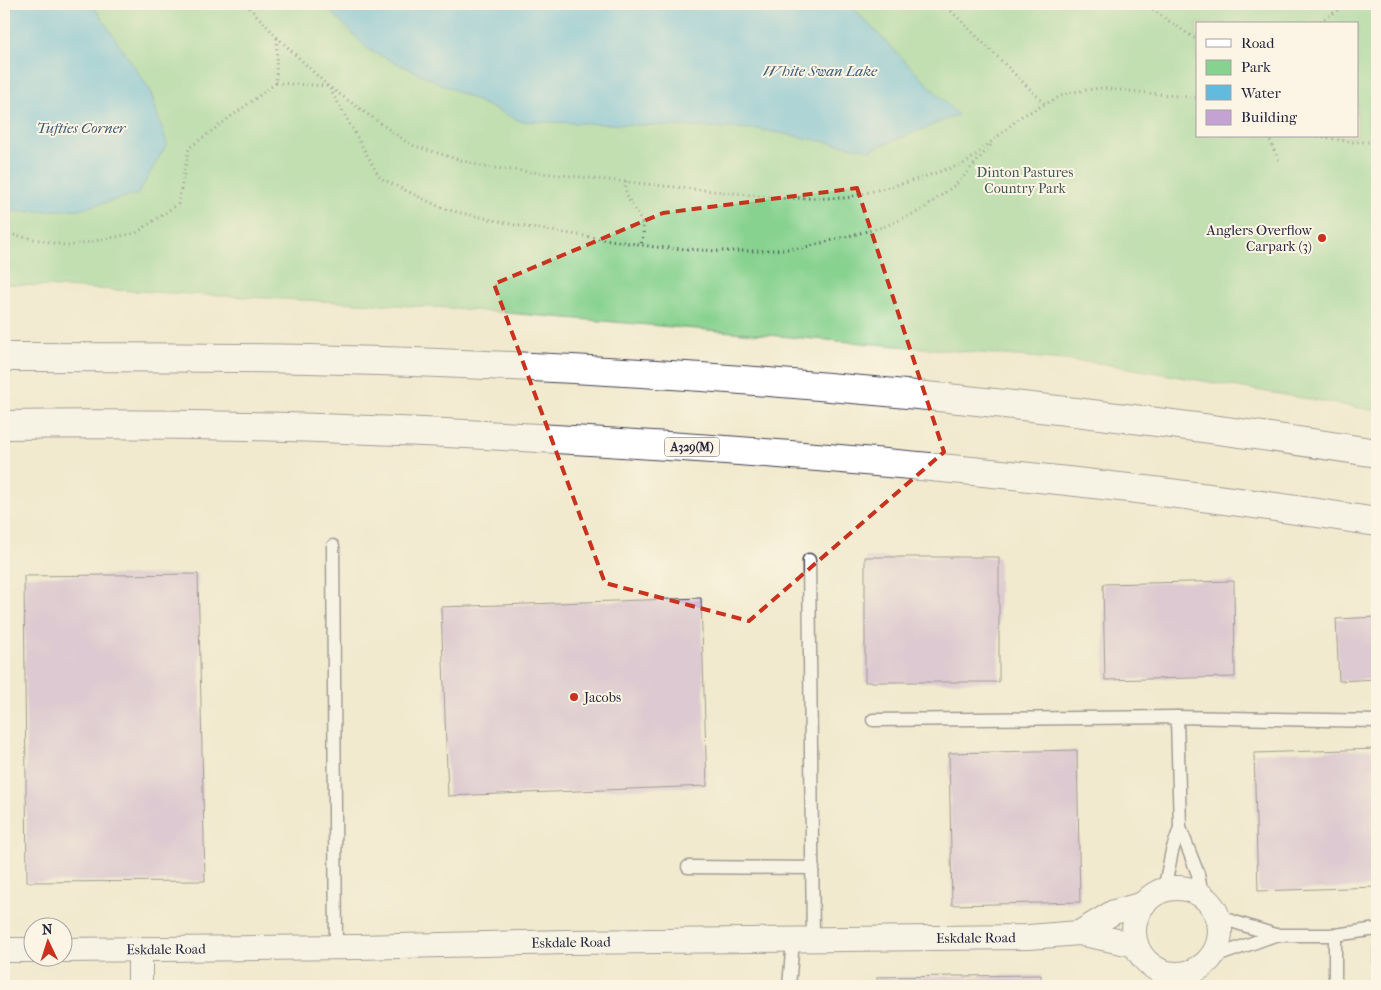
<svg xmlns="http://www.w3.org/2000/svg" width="1381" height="990" viewBox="0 0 1381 990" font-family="'IM FELL French Canon',serif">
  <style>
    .green { fill: #87d28f; stroke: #547a65; fill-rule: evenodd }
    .water { fill: #60bbde; stroke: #416e8c }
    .building { fill: #c4a2d4 }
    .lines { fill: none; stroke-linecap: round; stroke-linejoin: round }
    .lane-casing { stroke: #414051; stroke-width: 15 }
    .street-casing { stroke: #414051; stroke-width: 26 }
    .highway-casing { stroke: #414051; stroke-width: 30 }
    .path { stroke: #414051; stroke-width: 3; stroke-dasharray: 1 4; stroke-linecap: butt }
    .lane { stroke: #fff; stroke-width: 12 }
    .street { stroke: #fff; stroke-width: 24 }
    .highway { stroke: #fff; stroke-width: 28 }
    .marked { fill: none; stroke: #c8321e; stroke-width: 4; stroke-dasharray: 10 6; stroke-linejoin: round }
    .poi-dot { fill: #c8321e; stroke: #fcf5e5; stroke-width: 2 }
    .labels { text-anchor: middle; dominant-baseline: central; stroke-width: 4; stroke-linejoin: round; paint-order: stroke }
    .shield { fill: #fcf5e5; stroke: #63616e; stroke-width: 1 }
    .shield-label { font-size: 12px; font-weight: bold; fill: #22223b }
    .park-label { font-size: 14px; fill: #405754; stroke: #fcf5e5 }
    .poi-label { font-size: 14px; fill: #22223b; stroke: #fcf5e5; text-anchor: end }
    .street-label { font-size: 14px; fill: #22223b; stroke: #fcf5e5 }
    .water-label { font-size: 15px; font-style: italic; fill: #385874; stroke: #fcf5e5 }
  </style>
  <rect width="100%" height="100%" fill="#fcf5e5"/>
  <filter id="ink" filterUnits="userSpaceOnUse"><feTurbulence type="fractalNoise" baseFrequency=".02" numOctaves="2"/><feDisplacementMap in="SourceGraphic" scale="10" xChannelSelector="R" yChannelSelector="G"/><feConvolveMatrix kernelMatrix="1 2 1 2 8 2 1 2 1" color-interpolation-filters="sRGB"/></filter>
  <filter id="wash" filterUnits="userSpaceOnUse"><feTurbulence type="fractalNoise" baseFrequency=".0096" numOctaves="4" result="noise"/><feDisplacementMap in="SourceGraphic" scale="20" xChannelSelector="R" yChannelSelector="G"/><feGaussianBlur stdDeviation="1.12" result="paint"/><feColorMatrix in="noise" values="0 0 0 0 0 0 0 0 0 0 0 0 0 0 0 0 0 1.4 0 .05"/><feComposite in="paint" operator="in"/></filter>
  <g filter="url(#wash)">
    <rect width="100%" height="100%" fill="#f1eace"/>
    <path class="green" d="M4 4H1377V411L1099 363 448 308 4 284ZM1197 24H1357V136H1197Z"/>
    <g class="water">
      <path d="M4 4H92L150 90 167 144 138 194 80 209 19 212 4 210Z"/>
      <path d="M323 4H849L958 115 870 150 758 129 520 121 369 50Z"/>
    </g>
    <g id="blocks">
      <g class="building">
        <rect x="865" y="557" width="134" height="125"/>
        <path d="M198 574 205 881 27 882 24 576Z"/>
        <path d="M1234 581 1235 677 1105 680 1103 584Z"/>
        <path d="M701 598 707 786 448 796 441 607Z"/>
        <path d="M1377 617V679L1339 681 1336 619Z"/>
        <path d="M1377 749V887L1258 891 1254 753Z"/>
        <path d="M1077 750 1080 902 952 905 949 753Z"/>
        <rect x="1373" y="948" width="4" height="38"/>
        <path d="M1041 975V986H877V977Z"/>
      </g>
    </g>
  </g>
  <g filter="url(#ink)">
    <use href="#blocks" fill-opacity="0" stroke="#414051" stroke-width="1"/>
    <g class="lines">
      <g class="lane-casing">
        <g id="lane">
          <path d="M333 546 336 948"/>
          <path d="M809 560 813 941"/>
          <path d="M873 720 1177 717 1377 721"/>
          <path d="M1180 828 1198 874 1202 895"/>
          <path d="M688 867 813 868"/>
          <path d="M1164 890 1172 851 1180 828 1177 717"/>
          <path d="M1219 917 1275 935H1335L1377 929"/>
          <path d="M1211 958 1275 935"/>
          <path d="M789 986 793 941"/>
          <path d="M1335 986V935"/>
        </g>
      </g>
      <g class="street-casing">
        <g id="street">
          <circle cx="1177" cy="931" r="43"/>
          <path d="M1079 933 1114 912 1143 904"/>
          <path d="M140 949V986"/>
          <path d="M4 950H32"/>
          <path id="s1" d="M62 950 357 947 567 942 1029 937 1079 933 1136 945"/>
        </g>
      </g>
      <g class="highway-casing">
        <g id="highway">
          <path d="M4 357C105 357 207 357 309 359 666 367 1024 398 1377 453"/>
          <path d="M4 425C225 421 447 431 668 446 906 462 1142 485 1377 522"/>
        </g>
      </g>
      <g class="path">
        <path d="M246 4 277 37 328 86 411 145 484 167 779 198H846L908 182 966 163 1022 116 1067 93 1100 88 1197 98"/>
        <path d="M944 4 1046 105"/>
        <path d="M1144 4 1197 40"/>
        <path d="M1316 24 1348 4"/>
        <path d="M276 83 328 86"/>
        <path d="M330 89 380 178 444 209 520 226 655 247 719 251H758L802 248 883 227 922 210 959 182 991 145"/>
        <path d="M1268 136 1279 161"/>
        <path d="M1318 136 1351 142H1377"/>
        <path d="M626 181C622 200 641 211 643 229 644 233 642 240 641 245"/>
        <path d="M4 233 69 246 136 233 178 204 189 148 276 83 277 37"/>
      </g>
      <use href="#lane" class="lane"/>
      <use href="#street" class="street"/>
      <use href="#highway" class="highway"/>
    </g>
  </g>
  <path d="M0 0H1381V990H0ZM857 188 944 452 749 621 605 583 494 284 663 213Z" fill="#f1eace" fill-opacity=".55" fill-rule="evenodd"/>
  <path class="marked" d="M857 188 944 452 749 621 605 583 494 284 663 213Z"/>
  <g class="poi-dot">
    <circle cx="1322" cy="238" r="5"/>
    <circle cx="574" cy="697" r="5"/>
  </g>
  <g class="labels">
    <rect class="shield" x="664.5" y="437.5" width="55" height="19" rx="4"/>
    <g class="shield-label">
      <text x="692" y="447">A329(M)</text>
    </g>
    <g class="park-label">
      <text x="1025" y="172">Dinton Pastures<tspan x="1025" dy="16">Country Park</tspan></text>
    </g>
    <g class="poi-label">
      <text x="1312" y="230">Anglers Overflow<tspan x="1312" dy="16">Carpark (3)</tspan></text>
      <text x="584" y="697" text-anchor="start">Jacobs</text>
    </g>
    <g class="street-label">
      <text stroke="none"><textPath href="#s1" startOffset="914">Eskdale Road</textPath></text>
      <text stroke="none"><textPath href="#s1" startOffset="509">Eskdale Road</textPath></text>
      <text stroke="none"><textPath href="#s1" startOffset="104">Eskdale Road</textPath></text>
    </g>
    <g class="water-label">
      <text x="820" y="71">White Swan Lake</text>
      <text x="81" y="128">Tufties Corner</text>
    </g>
  </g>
  <rect width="1381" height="990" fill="none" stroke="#fcf5e5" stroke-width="20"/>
  <rect x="1196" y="22" width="162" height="115" fill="#fcf5e5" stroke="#a5a1a1"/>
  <rect x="1206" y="39" width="25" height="8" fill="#ffffff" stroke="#a5a1a1"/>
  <text x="1241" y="48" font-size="15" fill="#22223b">Road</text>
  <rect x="1206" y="60" width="25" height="15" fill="#87d28f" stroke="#a5a1a1"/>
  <text x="1241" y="72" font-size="15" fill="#22223b">Park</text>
  <rect x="1206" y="85" width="25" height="15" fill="#60bbde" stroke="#a5a1a1"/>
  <text x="1241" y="98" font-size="15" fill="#22223b">Water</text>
  <rect x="1206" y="110" width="25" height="15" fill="#c4a2d4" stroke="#a5a1a1"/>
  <text x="1241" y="122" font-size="15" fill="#22223b">Building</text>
  <g transform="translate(48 942) rotate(356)"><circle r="24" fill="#fcf5e5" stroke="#a5a1a1"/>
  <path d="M0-4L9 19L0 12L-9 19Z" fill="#c8321e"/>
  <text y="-8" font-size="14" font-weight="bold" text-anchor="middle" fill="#22223b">N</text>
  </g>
</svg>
